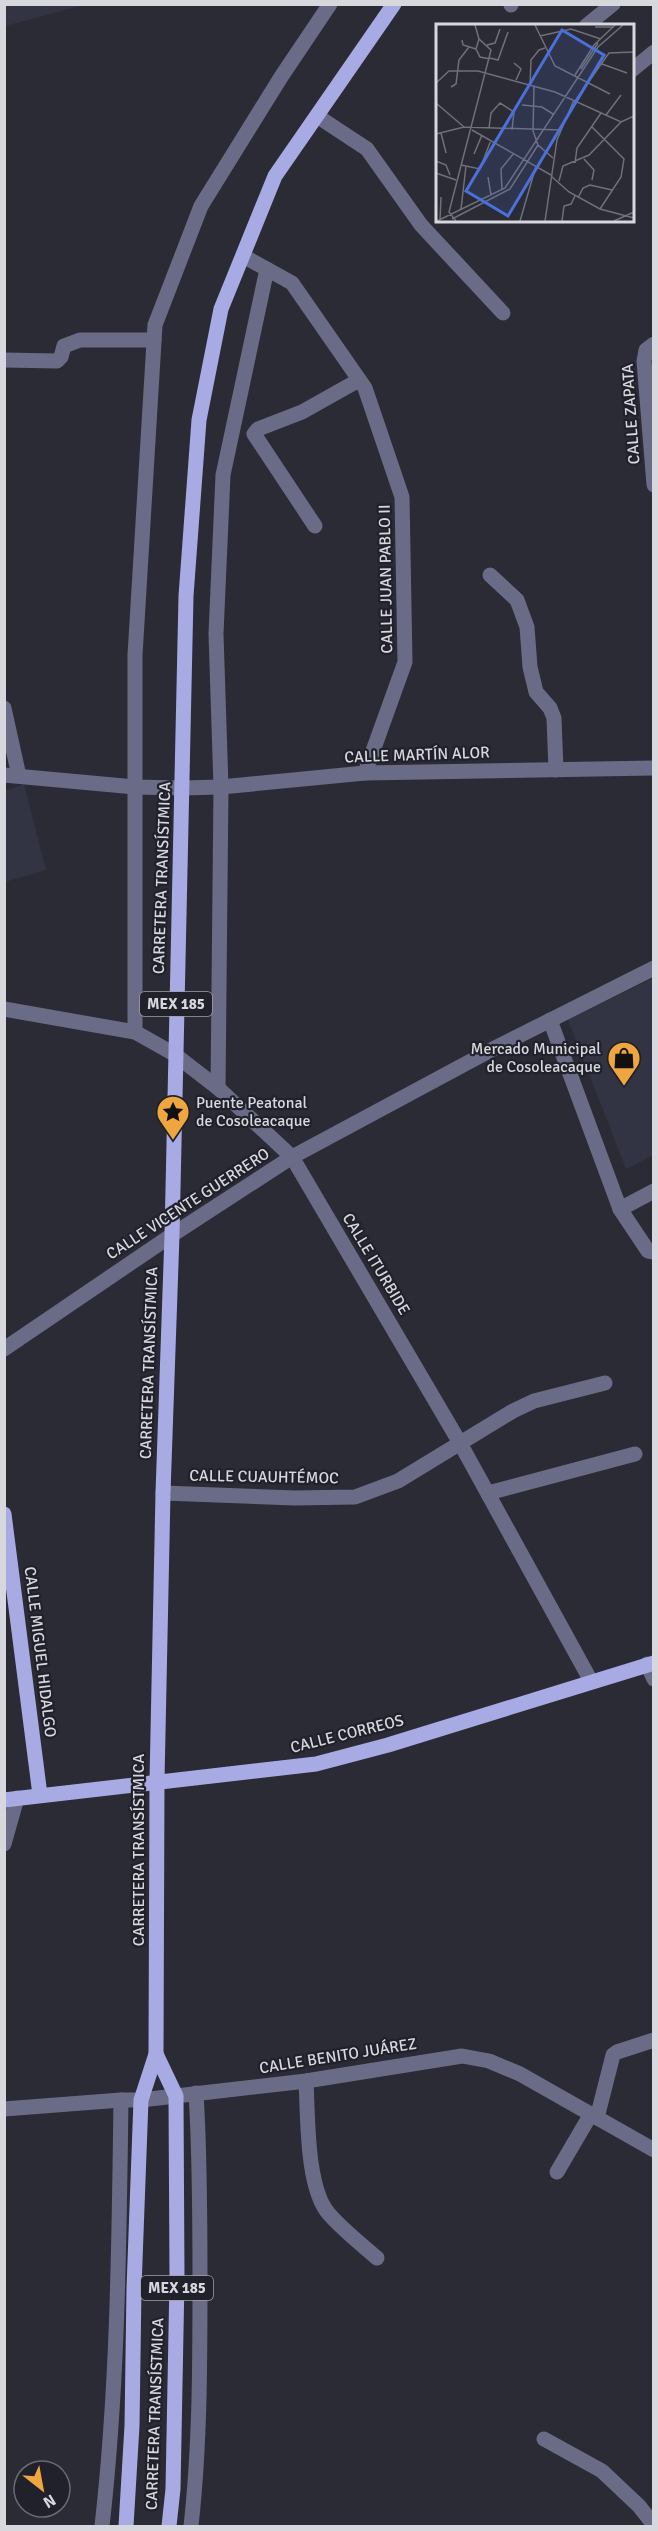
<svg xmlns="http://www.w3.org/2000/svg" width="658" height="2531" viewBox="0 0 658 2531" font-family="Signika,sans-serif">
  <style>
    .built { fill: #333443 }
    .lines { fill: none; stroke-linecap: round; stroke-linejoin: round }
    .minor { stroke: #6a6c87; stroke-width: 15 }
    .major { stroke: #a8abe3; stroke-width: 15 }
    .labels { text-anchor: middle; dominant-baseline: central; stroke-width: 4.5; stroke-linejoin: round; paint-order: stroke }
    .shield { fill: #21212b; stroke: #a0a0a8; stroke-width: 1.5 }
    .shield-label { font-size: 15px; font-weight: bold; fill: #d7d7de }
    .street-label { font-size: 16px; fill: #d7d7de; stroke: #21212b }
    .poi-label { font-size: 16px; fill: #d7d7de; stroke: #21212b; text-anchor: end }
    .inset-road { fill: none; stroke: #6f7079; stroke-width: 1.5 }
    .view { fill: #4c70da; fill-opacity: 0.15; stroke: #4c70da; stroke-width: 3 }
    .inset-edge { fill: none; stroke: #d7d7de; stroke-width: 3 }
  </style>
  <rect width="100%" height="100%" fill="#2a2b35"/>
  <g class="built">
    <path d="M4 5 5 4 84 5 5 26Z"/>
    <path d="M24 784 46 870 5 882V791Z"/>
    <path d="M653 978V1155L626 1169 568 1020Z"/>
  </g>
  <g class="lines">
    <g class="minor">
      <path d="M511 5V4"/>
      <path d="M586 26 613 4"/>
      <path d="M632 70 654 52"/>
      <path d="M317 116 367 149 421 225 503 313"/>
      <path d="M243 256 292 283 365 388 402 497 405 662 365 773"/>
      <path d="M654 344 646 350 644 361 654 485"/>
      <path d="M4 360 57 361 61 357 64 346 80 340H154"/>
      <path d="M315 526 254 434 258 429 302 412 359 380"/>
      <path d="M490 575 517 600 527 627 530 667 536 692 550 708 554 718 556 770"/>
      <path d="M4 708 19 776"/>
      <path d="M4 775 135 787 182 788 221 787 365 773 654 768"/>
      <path d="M4 1009 135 1032 174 1054 218 1088 292 1157 460 1443 591 1681"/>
      <path d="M550 1020 620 1209 648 1251 654 1252"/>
      <path d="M135 1032V655L155 325 201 206 281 77 330 4"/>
      <path d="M218 1088 221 787 216 634 223 475 267 269"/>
      <path d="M620 1209 654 1191"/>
      <path d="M4 1349 172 1235 292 1157 493 1049 654 968"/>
      <path d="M163 1493 295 1498 355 1497 398 1481 513 1411 534 1401 605 1383"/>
      <path d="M488 1493 635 1454"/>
      <path d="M647 1664 654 1679"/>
      <path d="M4 1844 17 1798"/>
      <path d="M306 2081C308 2116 306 2188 329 2214 343 2230 361 2244 377 2258"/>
      <path d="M4 2109 121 2100H141L306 2081 462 2056 489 2061 520 2074 654 2150"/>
      <path d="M597 2118 613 2055 617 2052 654 2040"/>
      <path d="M557 2172 591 2114"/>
      <path d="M544 2439 602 2471 639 2506 654 2525"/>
      <path d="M102 2526C118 2385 119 2242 121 2100"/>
      <path d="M191 2526C200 2445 200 2362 200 2280 200 2218 200 2156 196 2093"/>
    </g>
    <g class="major">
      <path d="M4 1514 40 1795"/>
      <path d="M4 1800 316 1764 388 1745 654 1663"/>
      <path d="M156 2054 176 2096 177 2279 173 2489 169 2526"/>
      <path d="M126 2526 132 2426 134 2288 141 2100 156 2054 157 1781 163 1493 172 1235 186 596 199 420 221 309 275 176 394 4"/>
    </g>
  </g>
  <defs>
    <g id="shop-pin" transform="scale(1.725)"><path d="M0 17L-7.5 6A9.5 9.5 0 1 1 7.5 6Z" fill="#f0a63f" stroke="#21212b"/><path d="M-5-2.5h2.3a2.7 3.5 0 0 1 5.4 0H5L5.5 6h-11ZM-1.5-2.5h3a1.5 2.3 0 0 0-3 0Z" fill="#111"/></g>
    <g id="sight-pin" transform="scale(1.725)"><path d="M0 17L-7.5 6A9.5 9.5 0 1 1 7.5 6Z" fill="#f0a63f" stroke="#21212b"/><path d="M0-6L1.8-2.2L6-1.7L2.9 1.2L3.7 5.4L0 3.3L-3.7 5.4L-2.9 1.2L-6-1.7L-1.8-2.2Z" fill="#111"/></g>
  </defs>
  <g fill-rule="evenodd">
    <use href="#shop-pin" x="624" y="1058"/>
    <use href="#sight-pin" x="173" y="1112"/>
  </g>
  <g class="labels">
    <g class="shield">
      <rect x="140" y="992" width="72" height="24" rx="4.5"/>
      <rect x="141" y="2276" width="72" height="24" rx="4.5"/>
    </g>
    <g class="shield-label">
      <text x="176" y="1004">MEX 185</text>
      <text x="177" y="2288">MEX 185</text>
    </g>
    <g class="street-label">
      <text transform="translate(631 414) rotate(-94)">CALLE ZAPATA</text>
      <text transform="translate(386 579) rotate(-91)">CALLE JUAN PABLO II</text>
      <text transform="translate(417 755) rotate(-2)">CALLE MARTÍN ALOR</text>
      <text transform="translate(162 878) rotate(-88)">CARRETERA TRANSÍSTMICA</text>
      <text transform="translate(188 1204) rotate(-33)">CALLE VICENTE GUERRERO</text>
      <text transform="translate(376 1264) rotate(59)">CALLE ITURBIDE</text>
      <text transform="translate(149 1363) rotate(-88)">CARRETERA TRANSÍSTMICA</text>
      <text transform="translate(264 1477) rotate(1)">CALLE CUAUHTÉMOC</text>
      <text transform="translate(40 1652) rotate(83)">CALLE MIGUEL HIDALGO</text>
      <text transform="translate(347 1734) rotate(-14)">CALLE CORREOS</text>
      <text transform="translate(139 1850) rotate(-90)">CARRETERA TRANSÍSTMICA</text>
      <text transform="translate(338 2056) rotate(-9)">CALLE BENITO JUÁREZ</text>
      <text transform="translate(155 2414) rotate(-88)">CARRETERA TRANSÍSTMICA</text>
    </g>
    <g class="poi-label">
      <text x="601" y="1049">Mercado Municipal<tspan x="601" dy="18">de Cosoleacaque</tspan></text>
      <text x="196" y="1103" text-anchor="start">Puente Peatonal<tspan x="196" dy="18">de Cosoleacaque</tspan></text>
    </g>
  </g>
  <g transform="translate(436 24)">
    <rect width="198" height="198" fill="#2a2b35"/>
    <path class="inset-road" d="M99 1 119 42 174 70M159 3H178M104 12 135 5 165 15M26 16 27 21 40 25 43 15M51 21 59 19 64 5M40 25 44 33 54 35M54 34 62 36 72 8M78 39 85 45 80 56M166 40 191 49M145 45 162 19M139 51 158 21 179 1M0 59 13 47H42L119 68 185 98 198 92M94 62 95 36 103 26 109 24M15 63 20 60 23 36 33 23M98 63 97 107 102 121 117 134M139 77 173 29 198 28M0 79 28 103M86 81 106 83 117 90M170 91 185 71M156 103 188 135 185 153 164 185M53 104 55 89 64 79 78 88 76 106M36 106 115 151M5 109 10 129M0 110 28 103 125 106M38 130 46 111M148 135 158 146 156 156M0 137 10 141 14 151M139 139 141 124 165 89M25 141 44 145 55 116M0 149 20 156M115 152 133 168 164 185 198 194M52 153 55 171M123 157 127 142 153 131 185 98M66 166 65 145 78 129M142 174 147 164 154 161 176 166M25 185 30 142M16 195 74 165 102 121M4 196 5 173M1 197 69 164 162 23 187 1M20 197 13 188 55 26 43 15 39 1M84 197 100 142M109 197 121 116 138 76M126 197 128 182 135 180 139 172M178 197 198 188"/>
    <path class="view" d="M126 6 168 31 72 192 30 167Z"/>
    <rect width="198" height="198" class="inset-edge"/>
  </g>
  <rect width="658" height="2531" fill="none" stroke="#d7d7de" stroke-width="12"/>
  <g transform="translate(42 2489) rotate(149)"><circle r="28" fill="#21212b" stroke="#6a6a73" stroke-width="1.5"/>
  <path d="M0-4.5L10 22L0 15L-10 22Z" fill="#f0a63f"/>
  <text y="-9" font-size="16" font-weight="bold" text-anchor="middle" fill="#d7d7de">N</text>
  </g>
</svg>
